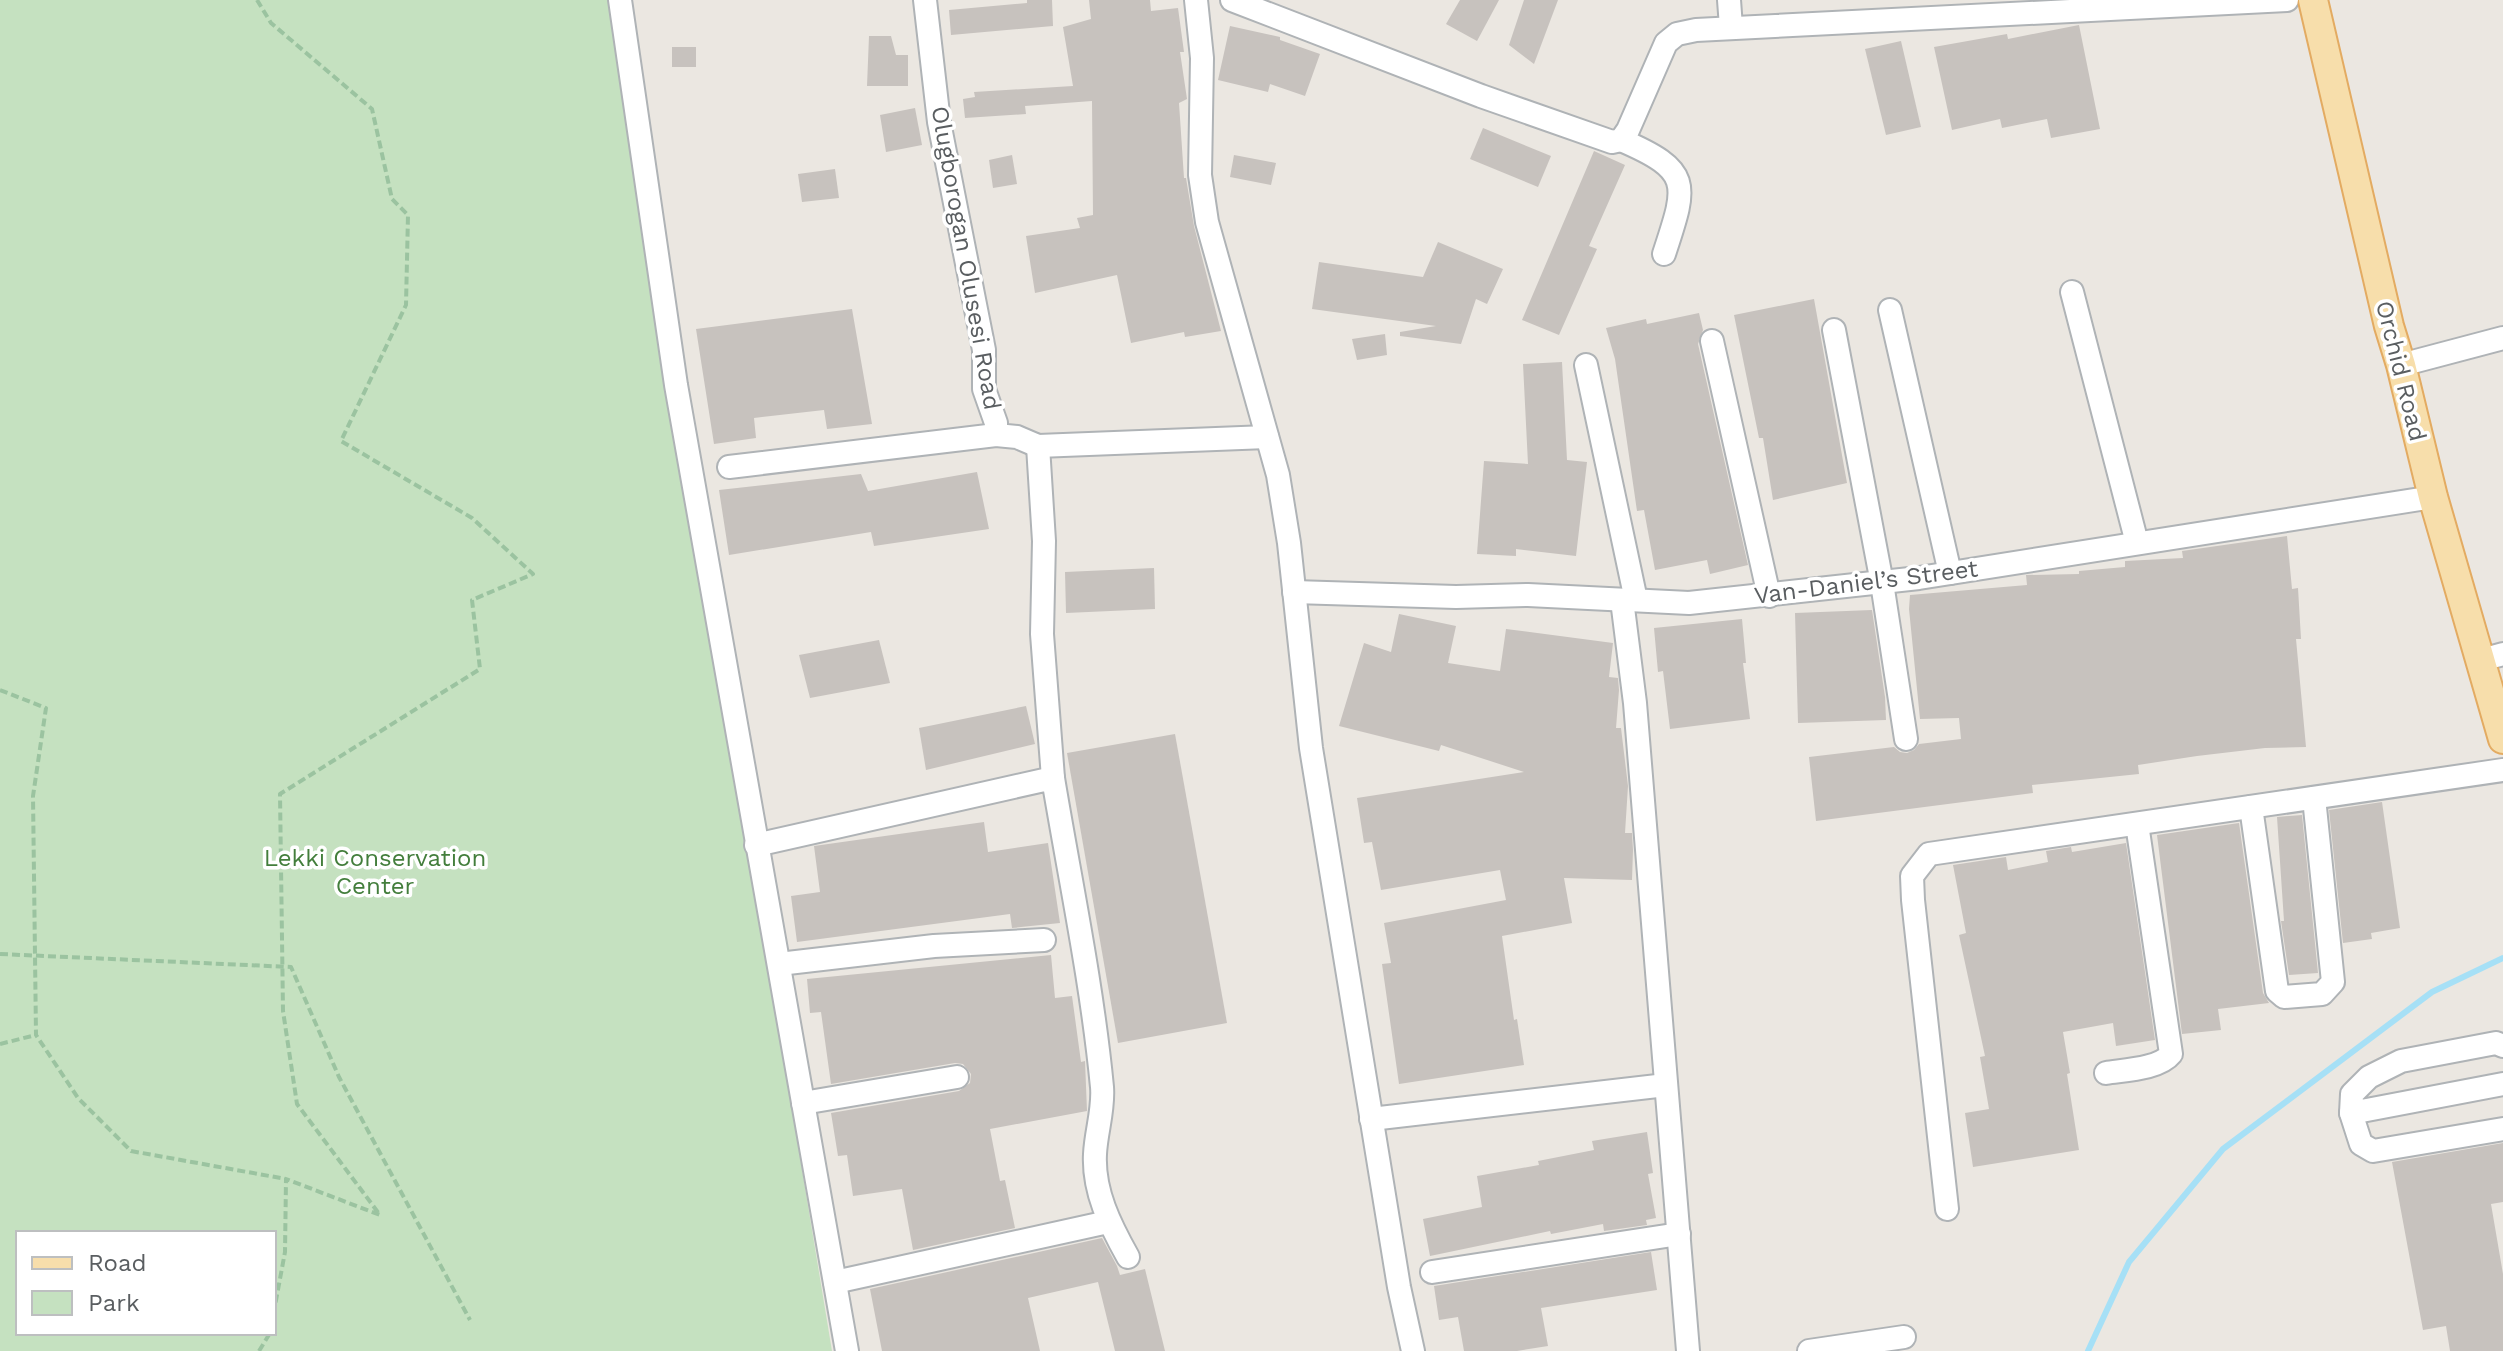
<svg xmlns="http://www.w3.org/2000/svg" width="2503" height="1351" viewBox="0 0 2503 1351" font-family="'Work Sans',sans-serif">
  <style>
    .green { fill: #c5e1c0; fill-rule: evenodd }
    .lines { fill: none; stroke-linecap: round; stroke-linejoin: round }
    .stream { stroke: #a6e0f6; stroke-width: 6 }
    .building { fill: #c7c2be }
    .minor-casing { stroke: #afb3b6; stroke-width: 26 }
    .major-casing { stroke: #e3ab62; stroke-width: 32 }
    .path { stroke: #9bc3a0; stroke-width: 4; stroke-dasharray: 8 4; stroke-linecap: butt }
    .minor { stroke: #fff; stroke-width: 22 }
    .major { stroke: #f7deab; stroke-width: 28 }
    .path-bridge { stroke: #9bc3a0; stroke-width: 4; stroke-dasharray: 8 4; stroke-linecap: butt }
    .labels { text-anchor: middle; dominant-baseline: central; stroke-width: 7; stroke-linejoin: round; paint-order: stroke }
    .street-label { font-size: 24px; fill: #5a5e61; stroke: #fff }
    .park-label { font-size: 24px; fill: #437e3c; stroke: #fff }
  </style>
  <rect width="100%" height="100%" fill="#ebe7e1"/>
  <path class="green" d="M0 0H609L832 1351H0ZM18 1233H274V1333H18Z"/>
  <g class="lines">
    <path class="stream" d="M2088 1351 2129 1262 2223 1149 2432 992 2503 958"/>
  </g>
  <g class="building">
    <path d="M1027 0H1052L1053 26 951 35 949 10 1027 3Z"/>
    <path d="M1089 0H1150L1151 11 1178 8 1184 52H1180L1187 99 1179 103 1184 178H1186L1194 226 1221 331 1185 337 1184 332 1131 343 1117 275 1035 293 1026 236 1080 228 1077 218 1093 215 1092 101 1025 106 1026 114 965 118 963 99 975 97 974 92 1073 86 1063 27 1091 19Z"/>
    <path d="M1460 0H1499L1477 41 1446 24Z"/>
    <path d="M1524 0H1558L1534 64 1509 45Z"/>
    <path d="M2079 25 2100 129 2051 138 2047 119 2002 128 2000 119 1952 130 1934 47 2007 34 2008 39Z"/>
    <path d="M1230 26 1280 37V40L1320 54 1305 96 1270 84 1268 92 1218 80Z"/>
    <path d="M869 36H891L896 55H908V86H867Z"/>
    <path d="M1901 41 1921 127 1886 135 1865 49Z"/>
    <rect x="672" y="47" width="24" height="20"/>
    <path d="M915 108 922 145 886 152 880 115Z"/>
    <path d="M1483 128 1551 156 1538 187 1470 159Z"/>
    <path d="M1594 151 1625 165 1589 246 1597 249 1559 335 1522 320Z"/>
    <path d="M1012 155 1017 184 993 188 989 160Z"/>
    <path d="M1234 155 1276 163 1271 185 1230 177Z"/>
    <path d="M835 169 839 198 802 202 798 174Z"/>
    <path d="M1438 242 1503 269 1487 304 1476 299 1461 344 1400 336V332L1436 326 1312 309 1319 262 1423 277Z"/>
    <path d="M1814 299 1847 483 1773 500 1763 438H1759L1734 315Z"/>
    <path d="M852 309 872 424 827 429 824 410 754 418 756 438 714 444 696 329Z"/>
    <path d="M1699 313 1703 330 1698 344 1748 565 1710 574 1707 560 1655 570 1644 510 1637 511 1615 359 1606 328 1646 319 1647 324Z"/>
    <path d="M1385 334 1387 355 1357 360 1352 339Z"/>
    <path d="M1562 362 1567 460 1587 462 1576 556 1516 549V556L1477 554 1484 461 1528 464 1523 364Z"/>
    <path d="M977 472 989 529 874 546 871 532 729 555 719 490 861 474 868 491Z"/>
    <path d="M2287 536 2292 589 2298 588 2301 639H2296L2306 747 2265 748 2197 756 2138 765 2139 774 2032 785 2033 793 1816 821 1809 757 1894 747 1900 752 1907 753 1914 750 1919 744 1961 739 1959 718 1920 719 1909 609 1910 595 2027 585 2026 575 2079 574V571L2125 567V561L2183 558 2182 551Z"/>
    <path d="M1154 568 1155 609 1066 613 1065 572Z"/>
    <path d="M1872 610 1885 697 1886 720 1798 723 1795 613Z"/>
    <path d="M1399 614 1456 626 1448 663 1500 671 1506 629 1613 643 1609 677 1618 678 1619 690 1616 728H1621L1628 786 1625 833H1632L1633 850 1632 880 1564 878 1572 923 1502 936 1514 1020 1517 1019 1524 1065 1399 1084 1382 964 1391 963 1384 923 1506 900 1500 870 1381 890 1372 842 1364 843 1357 798 1524 772 1441 745 1439 751 1339 726 1364 643 1391 652Z"/>
    <path d="M1742 619 1746 663H1743L1750 719 1670 729 1663 671 1658 672 1654 628Z"/>
    <path d="M879 640 890 683 810 698 799 655Z"/>
    <path d="M1026 706 1035 744 926 770 919 728Z"/>
    <path d="M1175 734 1227 1023 1118 1043 1067 753Z"/>
    <path d="M2382 802 2400 928 2371 933 2372 939 2343 943 2329 810Z"/>
    <path d="M2302 815 2318 973 2289 975 2281 921H2284L2277 817Z"/>
    <path d="M984 822 988 852 1048 843 1060 923 1012 928 1010 914 797 942 791 896 820 892 814 846Z"/>
    <path d="M2239 823 2263 993 2269 1003 2218 1009 2221 1030 2182 1034 2157 835Z"/>
    <path d="M2126 843 2155 1040 2116 1046 2113 1023 2063 1032 2070 1073 2067 1074 2079 1150 1973 1167 1965 1113 1989 1109 1980 1057 1985 1056 1959 935 1966 933 1953 865 2006 857 2008 870 2048 862 2046 851 2071 847 2072 852Z"/>
    <path d="M1051 955 1055 998 1072 996 1081 1062 1085 1061 1087 1111 990 1129 1000 1181 1005 1180 1015 1228 913 1250 902 1189 853 1196 847 1155 838 1156 831 1113 959 1091 970 1083 971 1074 963 1064 955 1063 831 1084 821 1012 810 1013 807 979Z"/>
    <path d="M1647 1132 1653 1173 1648 1174 1656 1218 1646 1220 1647 1225 1604 1231 1603 1224 1551 1234 1550 1231 1430 1256 1423 1219 1482 1207 1477 1176 1539 1165 1538 1161 1594 1150 1592 1141Z"/>
    <path d="M2503 1143V1202L2491 1204 2503 1274V1351H2450L2446 1326 2423 1330 2392 1162Z"/>
    <path d="M1102 1238 1117 1266 1120 1275 1145 1269 1165 1351H1115L1098 1282 1028 1298 1040 1351H882L870 1289Z"/>
    <path d="M1651 1252 1657 1290 1541 1308 1548 1346 1517 1351H1464L1458 1317 1439 1320 1434 1286Z"/>
  </g>
  <g class="lines">
    <g class="minor-casing">
      <g id="minor">
        <path d="M620 0 676 385 847 1351"/>
        <path d="M925 0 939 122 984 350V389L996 423V435L1017 437 1038 446 1267 437"/>
        <path d="M1196 0 1202 58 1200 175 1207 222 1278 475 1289 543 1311 748 1399 1287 1413 1351"/>
        <path d="M1232 0 1481 96 1612 142 1621 140 1628 130 1666 43 1677 34 1696 30 2287 0"/>
        <path d="M1729 0 1731 27"/>
        <path d="M1621 140C1693 171 1687 184 1664 254"/>
        <path d="M2072 292 2137 543"/>
        <path d="M1890 310 1950 573"/>
        <path d="M1834 330 1882 583 1906 739"/>
        <path d="M1712 341 1769 596"/>
        <path d="M1586 365 1636 600"/>
        <path d="M2401 365 2503 338"/>
        <path d="M1038 446 1044 541 1042 634 1053 778"/>
        <path d="M729 467 996 435"/>
        <path d="M1294 592 1456 597 1528 595 1689 603 1919 578 2433 497"/>
        <path d="M1622 600 1635 703 1688 1351"/>
        <path d="M2481 660 2503 654"/>
        <path d="M2251 807 2277 991 2284 997 2322 994 2333 982 2314 798"/>
        <path d="M756 845 1053 778C1070 880 1092 983 1102 1087 1104 1109 1096 1132 1095 1154 1093 1191 1110 1225 1128 1257"/>
        <path d="M779 964 934 946 1044 940"/>
        <path d="M2503 1046 2496 1043 2401 1061 2369 1077 2352 1094 2351 1113 2503 1084"/>
        <path d="M2106 1073C2125 1070 2159 1069 2171 1054L2137 824"/>
        <path d="M803 1103 957 1077"/>
        <path d="M2351 1113 2361 1144 2373 1151 2503 1129"/>
        <path d="M1371 1119 1666 1085"/>
        <path d="M1947 1209 1913 900 1912 876 1929 854 2503 770"/>
        <path d="M1432 1272 1679 1234"/>
        <path d="M835 1282 1108 1222"/>
        <path d="M1809 1351 1904 1337"/>
      </g>
    </g>
    <g class="major-casing">
      <path id="major" d="M2313 0 2389 326 2401 365 2433 497 2503 739"/>
    </g>
    <g class="path">
      <path d="M257 0 271 23 372 109 392 199 408 215 406 305 341 441 472 518 533 574 472 600 480 669 280 794 283 1011 297 1104 380 1215 286 1179 285 1252 274 1311"/>
      <path d="M0 690 46 708 33 796 36 1035 78 1098 131 1151 286 1179"/>
      <path d="M0 1044 36 1035"/>
      <path d="M259 1351 270 1333"/>
    </g>
    <use href="#minor" class="minor"/>
    <use href="#major" class="major"/>
    <path class="path-bridge" d="M0 954 291 967 339 1077 470 1320"/>
  </g>
  <g class="labels">
    <g class="street-label">
      <text transform="translate(966 258) rotate(80)">Olugborogan Olusesi Road</text>
      <text transform="translate(2401 371) rotate(76)">Orchid Road</text>
      <text transform="translate(1866 582) rotate(-7)">Van-Daniel’s Street</text>
    </g>
    <g class="park-label">
      <text x="375" y="858">Lekki Conservation<tspan x="375" dy="28">Center</tspan></text>
    </g>
  </g>
  <rect x="16" y="1231" width="260" height="104" fill="#ffffff" stroke="#bdbfc0" stroke-width="2"/>
  <rect x="32" y="1257" width="40" height="12" fill="#f7deab" stroke="#bdbfc0" stroke-width="2"/>
  <text x="88" y="1271" font-size="24" fill="#5a5e61">Road</text>
  <rect x="32" y="1291" width="40" height="24" fill="#c5e1c0" stroke="#bdbfc0" stroke-width="2"/>
  <text x="88" y="1311" font-size="24" fill="#5a5e61">Park</text>
</svg>
